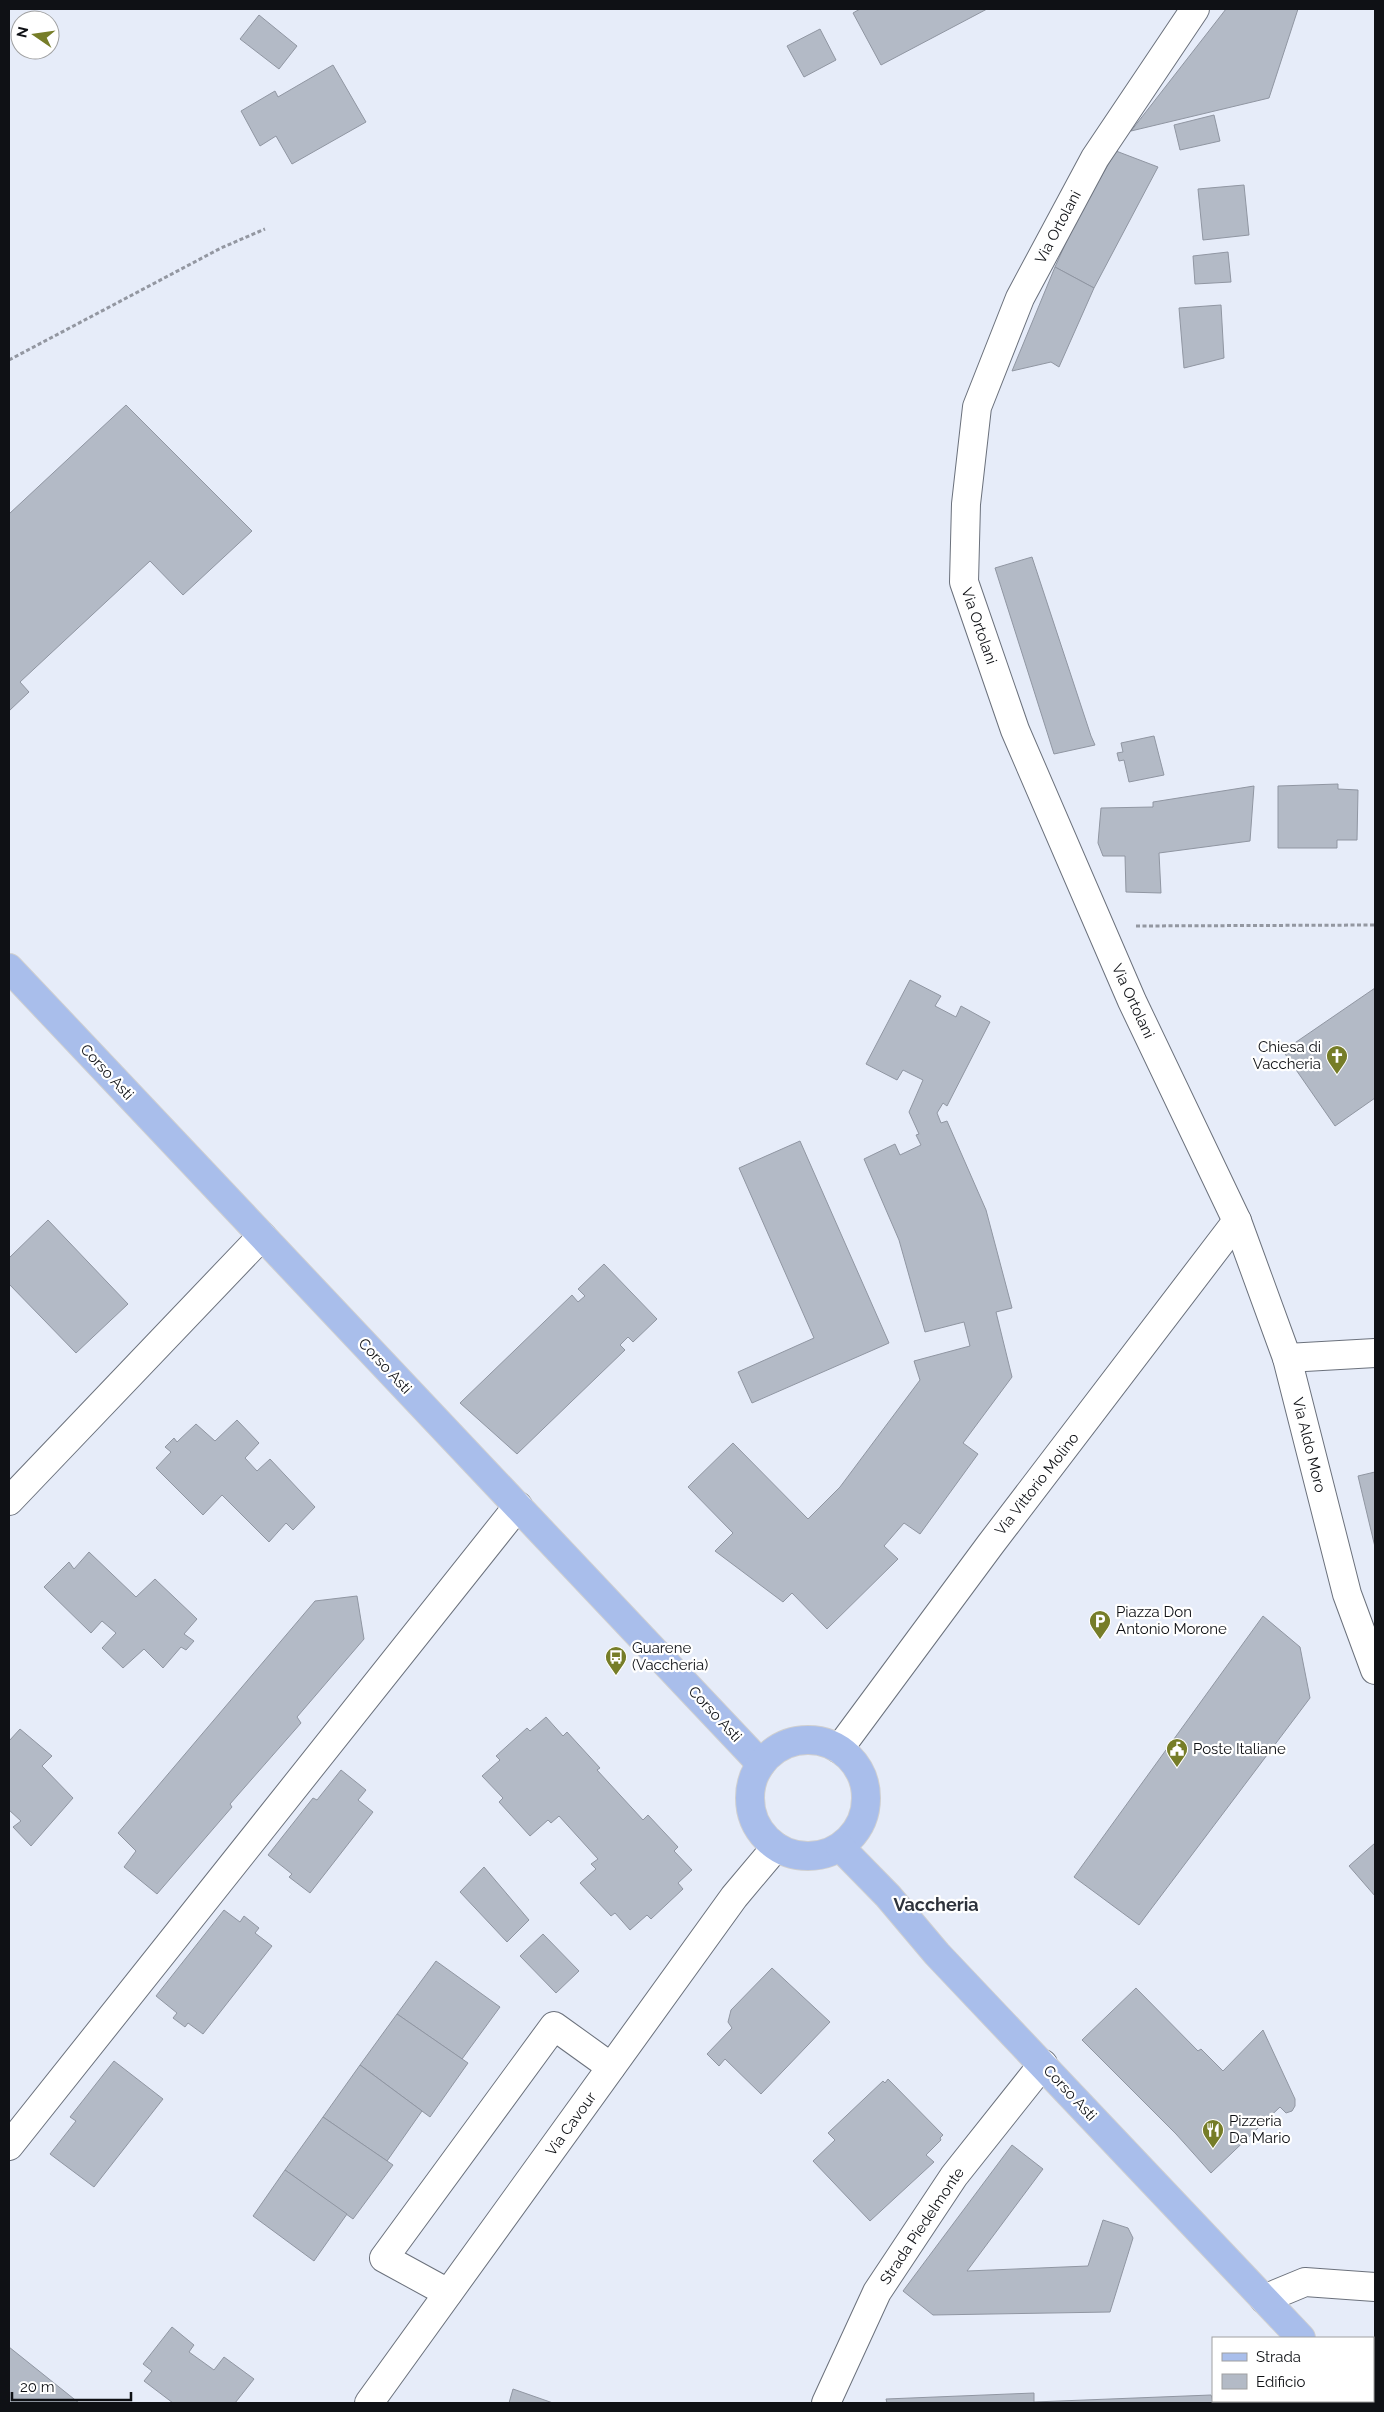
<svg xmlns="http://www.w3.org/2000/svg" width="1384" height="2412" viewBox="0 0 1384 2412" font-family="Raleway,sans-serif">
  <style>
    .building { fill: #b3bac6; stroke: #9096a2 }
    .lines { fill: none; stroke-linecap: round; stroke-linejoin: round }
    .minor-casing { stroke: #6b717c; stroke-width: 30 }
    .major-casing { stroke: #cfcfd0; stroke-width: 30 }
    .path { stroke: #9397a1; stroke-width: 3; stroke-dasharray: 4 2.5; stroke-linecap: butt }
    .minor { stroke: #fff; stroke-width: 28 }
    .major { stroke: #a9beeb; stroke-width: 28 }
    .labels { text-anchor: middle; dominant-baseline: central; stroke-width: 4.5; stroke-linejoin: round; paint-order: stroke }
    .street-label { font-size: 15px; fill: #0f1115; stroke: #fff }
    .poi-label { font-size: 15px; fill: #0f1115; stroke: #fff; text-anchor: start }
    .quarter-label { font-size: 18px; font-weight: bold; fill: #2e333c; stroke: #fff }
  </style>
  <rect width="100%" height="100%" fill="#e6ecf9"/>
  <g class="building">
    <path d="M860 9H987L881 65 853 13Z"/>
    <path d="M1226 9H1298L1269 98 1131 131Z"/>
    <path d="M259 15 297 46 279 69 240 39Z"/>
    <path d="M820 29 836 60 804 77 787 46Z"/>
    <path d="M333 65 366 122 292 164 276 136 260 146 241 111 275 91 278 97Z"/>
    <path d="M1214 115 1220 141 1180 150 1174 125Z"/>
    <path d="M1116 151 1158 167 1094 288 1055 267 1076 220Z"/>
    <path d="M1244 185 1249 235 1203 240 1198 189Z"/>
    <path d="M1228 252 1231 282 1195 284 1193 256Z"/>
    <path d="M1055 267 1094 288 1059 367 1051 362 1012 371Z"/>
    <path d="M1221 305 1224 358 1184 368 1179 308Z"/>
    <path d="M126 405 252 531 183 595 150 561 20 682 29 692 9 711V514Z"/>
    <path d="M1032 557 1091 736 1095 745 1054 754 995 568Z"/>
    <path d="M1154 736 1164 775 1129 782 1124 760 1119 761 1117 753 1123 752 1121 743Z"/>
    <path d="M1338 784V789L1358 790 1357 840H1337V848H1278V786Z"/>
    <path d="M1254 786 1250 841 1159 853 1161 893 1126 892 1125 856H1103L1098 843 1101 808 1153 807V802Z"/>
    <path d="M910 980 941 996 935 1006 956 1017 961 1006 990 1022 947 1106 943 1103 937 1113 941 1123 947 1121 986 1210 1012 1308 996 1312 1012 1377 963 1443 978 1454 920 1534 904 1523 884 1546 898 1559 827 1629 792 1593 783 1602 715 1551 733 1533 688 1487 733 1443 808 1519 840 1487 920 1380 914 1361 970 1346 964 1322 925 1332 899 1240 864 1159 895 1144 900 1155 921 1145 916 1135 919 1134 909 1112 923 1080 903 1070 897 1080 866 1064Z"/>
    <path d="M1375 988V1098L1335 1126 1283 1051Z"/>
    <path d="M800 1141 889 1343 752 1403 738 1372 814 1338 739 1168Z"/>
    <path d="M48 1220 128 1304 76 1353 9 1284V1258Z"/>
    <path d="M604 1264 657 1319 633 1342 628 1337 620 1345 625 1350 517 1454 460 1403 572 1295 578 1302 585 1296 578 1289Z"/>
    <path d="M237 1420 259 1443 245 1458 257 1471 270 1459 315 1507 293 1530 286 1523 269 1542 222 1495 203 1515 156 1468 171 1452 165 1447 174 1438 177 1442 196 1424 215 1441Z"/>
    <path d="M1375 1472V1547L1358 1476Z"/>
    <path d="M89 1552 136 1597 155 1579 197 1619 184 1634 194 1641 186 1650 181 1647 163 1668 144 1649 123 1668 102 1648 116 1633 102 1621 91 1633 44 1587 69 1562 74 1569Z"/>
    <path d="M357 1596 364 1639 297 1717 301 1723 230 1804 232 1807 157 1894 124 1867 136 1851 118 1833 315 1601Z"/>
    <path d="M1263 1616 1300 1647 1310 1698 1139 1925 1074 1877Z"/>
    <path d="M546 1717 563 1736 567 1732 600 1768 597 1770 643 1820 648 1815 678 1847 674 1851 692 1870 678 1883 683 1889 651 1919 647 1915 630 1930 615 1913 611 1916 580 1883 596 1869 591 1864 598 1859 559 1816 551 1823 548 1820 530 1836 499 1802 503 1798 482 1776 500 1760 496 1756 527 1728 530 1731Z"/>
    <path d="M20 1729 52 1756 42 1766 73 1798 31 1846 13 1827 21 1821 9 1810V1741Z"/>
    <path d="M341 1770 366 1790 358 1800 373 1812 310 1893 289 1877 292 1874 268 1855 313 1798 317 1800Z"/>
    <path d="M1375 1843V1896L1349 1866Z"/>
    <path d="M484 1867 529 1920 507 1942 460 1892Z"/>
    <path d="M224 1910 240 1922 244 1916 259 1928 255 1933 272 1946 203 2034 188 2023 185 2027 173 2018 177 2013 156 1996Z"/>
    <path d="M543 1934 579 1971 556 1993 520 1956Z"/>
    <path d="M436 1961 500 2007 462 2059 397 2014Z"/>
    <path d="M772 1968 830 2022 761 2094 725 2059 719 2066 707 2054 732 2028 728 2022 731 2010Z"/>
    <path d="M1136 1988 1198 2051 1201 2049 1223 2071 1263 2030 1295 2099V2106L1292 2111 1286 2113 1280 2107 1211 2173 1176 2134 1082 2040Z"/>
    <path d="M397 2014 468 2063 430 2117 360 2065Z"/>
    <path d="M114 2061 163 2099 94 2187 50 2154 76 2121 70 2117Z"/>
    <path d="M360 2065 422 2111 387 2161 323 2117Z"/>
    <path d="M888 2079 943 2135 940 2138 941 2140 926 2155 934 2162 870 2221 813 2161 835 2140 828 2133 883 2081 885 2083Z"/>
    <path d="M323 2117 393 2165 353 2219 285 2170Z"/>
    <path d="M1012 2145 1043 2169 967 2271 1088 2266 1103 2220 1128 2228 1133 2238 1110 2312 933 2315 903 2291Z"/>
    <path d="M285 2170 347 2214 314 2261 253 2216Z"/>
    <path d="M172 2327 194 2345 189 2352 214 2370 224 2357 254 2379 235 2403H173L144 2381 152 2371 143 2364Z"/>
    <path d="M9 2347 79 2403H9Z"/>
    <path d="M513 2389 553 2403H509Z"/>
    <path d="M1034 2393V2402L1211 2395 1213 2401 1219 2403H887L886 2399Z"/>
  </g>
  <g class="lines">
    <g class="minor-casing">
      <g id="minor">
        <path d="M1195 9 1095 158 1020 298 977 407 966 504 964 582 1015 730 1132 1001 1237 1221 1287 1358 1347 1594 1375 1670"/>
        <path d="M1287 1358 1375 1353"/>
        <path d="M9 1501 262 1236"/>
        <path d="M839 1749 990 1545 1237 1221"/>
        <path d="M9 2146 518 1506"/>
        <path d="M448 2293 384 2258 554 2026 611 2067"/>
        <path d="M1264 2299 1305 2282 1375 2287"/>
        <path d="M369 2403 734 1897 776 1847"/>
        <path d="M826 2403 877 2292 954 2176 1043 2064"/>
      </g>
    </g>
    <g class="major-casing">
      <g id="major">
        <path d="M9 968 761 1764"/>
        <circle cx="808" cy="1798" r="58"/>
        <path d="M840 1847 888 1896 937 1954 1301 2338"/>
        <path d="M1360 2401 1362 2403"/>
      </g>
    </g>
    <g class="path">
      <path d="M9 360 221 248 265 229"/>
      <path d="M1136 926 1375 925"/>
    </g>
    <use href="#minor" class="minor"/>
    <use href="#major" class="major"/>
  </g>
  <defs>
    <g id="church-pin" transform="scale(1.125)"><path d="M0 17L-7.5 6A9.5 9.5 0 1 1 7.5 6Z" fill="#767d28" stroke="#fff"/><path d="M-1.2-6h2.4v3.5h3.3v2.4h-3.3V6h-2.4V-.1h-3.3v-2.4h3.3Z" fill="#fff"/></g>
    <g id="parking-pin" transform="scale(1.125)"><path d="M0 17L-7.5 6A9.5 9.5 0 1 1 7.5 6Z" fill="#767d28" stroke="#fff"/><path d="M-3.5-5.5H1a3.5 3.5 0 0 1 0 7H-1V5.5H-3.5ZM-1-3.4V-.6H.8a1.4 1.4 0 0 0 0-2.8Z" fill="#fff"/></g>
    <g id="bus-pin" transform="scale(1.125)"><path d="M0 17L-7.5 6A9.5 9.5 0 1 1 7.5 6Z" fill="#767d28" stroke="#fff"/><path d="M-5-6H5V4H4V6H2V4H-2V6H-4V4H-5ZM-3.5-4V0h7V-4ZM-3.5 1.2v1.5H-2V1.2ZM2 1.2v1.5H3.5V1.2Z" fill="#fff"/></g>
    <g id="civic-pin" transform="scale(1.125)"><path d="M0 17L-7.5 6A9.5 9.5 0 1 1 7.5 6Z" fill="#767d28" stroke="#fff"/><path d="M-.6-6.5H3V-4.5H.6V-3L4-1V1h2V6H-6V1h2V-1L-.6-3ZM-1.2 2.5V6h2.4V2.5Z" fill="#fff"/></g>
    <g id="restaurant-pin" transform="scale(1.125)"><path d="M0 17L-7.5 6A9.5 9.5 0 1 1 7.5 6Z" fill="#767d28" stroke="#fff"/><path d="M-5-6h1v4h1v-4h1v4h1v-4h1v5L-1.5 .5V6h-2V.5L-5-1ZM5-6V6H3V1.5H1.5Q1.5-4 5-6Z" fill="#fff"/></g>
  </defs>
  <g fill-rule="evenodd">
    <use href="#church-pin" x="1337" y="1056"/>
    <use href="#parking-pin" x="1100" y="1621"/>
    <use href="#bus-pin" x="616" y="1657"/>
    <use href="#civic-pin" x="1177" y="1749"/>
    <use href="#restaurant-pin" x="1213" y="2130"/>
  </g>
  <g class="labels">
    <g class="street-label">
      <text transform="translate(1058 227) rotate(-62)">Via Ortolani</text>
      <text transform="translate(979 626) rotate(71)">Via Ortolani</text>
      <text transform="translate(1133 1001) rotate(65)">Via Ortolani</text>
      <text transform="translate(107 1072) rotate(47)">Corso Asti</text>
      <text transform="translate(385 1366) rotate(47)">Corso Asti</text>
      <text transform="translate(1309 1445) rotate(76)">Via Aldo Moro</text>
      <text transform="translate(1037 1484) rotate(-52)">Via Vittorio Molino</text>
      <text transform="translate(715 1714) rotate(47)">Corso Asti</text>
      <text transform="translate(1070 2093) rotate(47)">Corso Asti</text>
      <text transform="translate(571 2124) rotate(-54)">Via Cavour</text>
      <text transform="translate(922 2226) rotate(-56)">Strada Piedelmonte</text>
    </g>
    <g class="poi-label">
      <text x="1321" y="1047" text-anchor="end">Chiesa di<tspan x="1321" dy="17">Vaccheria</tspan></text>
      <text x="1116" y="1612">Piazza Don<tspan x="1116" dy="17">Antonio Morone</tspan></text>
      <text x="632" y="1648">Guarene<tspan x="632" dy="17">(Vaccheria)</tspan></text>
      <text x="1193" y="1749">Poste Italiane</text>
      <text x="1229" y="2121">Pizzeria<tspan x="1229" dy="17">Da Mario</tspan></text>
    </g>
    <g class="quarter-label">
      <text x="936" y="1904">Vaccheria</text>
    </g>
  </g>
  <rect width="1384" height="2412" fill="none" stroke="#0f1115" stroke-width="20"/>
  <rect x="1212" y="2337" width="162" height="65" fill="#ffffff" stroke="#9fa0a1"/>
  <rect x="1222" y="2353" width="25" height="8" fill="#a9beeb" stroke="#9fa0a1"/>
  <text x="1256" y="2362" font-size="15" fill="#0f1115">Strada</text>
  <rect x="1222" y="2374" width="25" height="15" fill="#b3bac6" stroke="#9fa0a1"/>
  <text x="1256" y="2387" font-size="15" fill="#0f1115">Edificio</text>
  <g transform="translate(35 35) rotate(283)"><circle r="24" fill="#ffffff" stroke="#9fa0a1"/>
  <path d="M0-4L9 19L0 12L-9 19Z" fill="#767d28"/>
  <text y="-8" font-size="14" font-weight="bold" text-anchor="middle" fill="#0f1115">N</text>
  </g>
  <path d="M12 2392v8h119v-8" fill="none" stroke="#0f1115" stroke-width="2.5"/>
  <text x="20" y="2392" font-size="15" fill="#0f1115" stroke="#ffffff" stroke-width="4" paint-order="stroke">20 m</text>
</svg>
